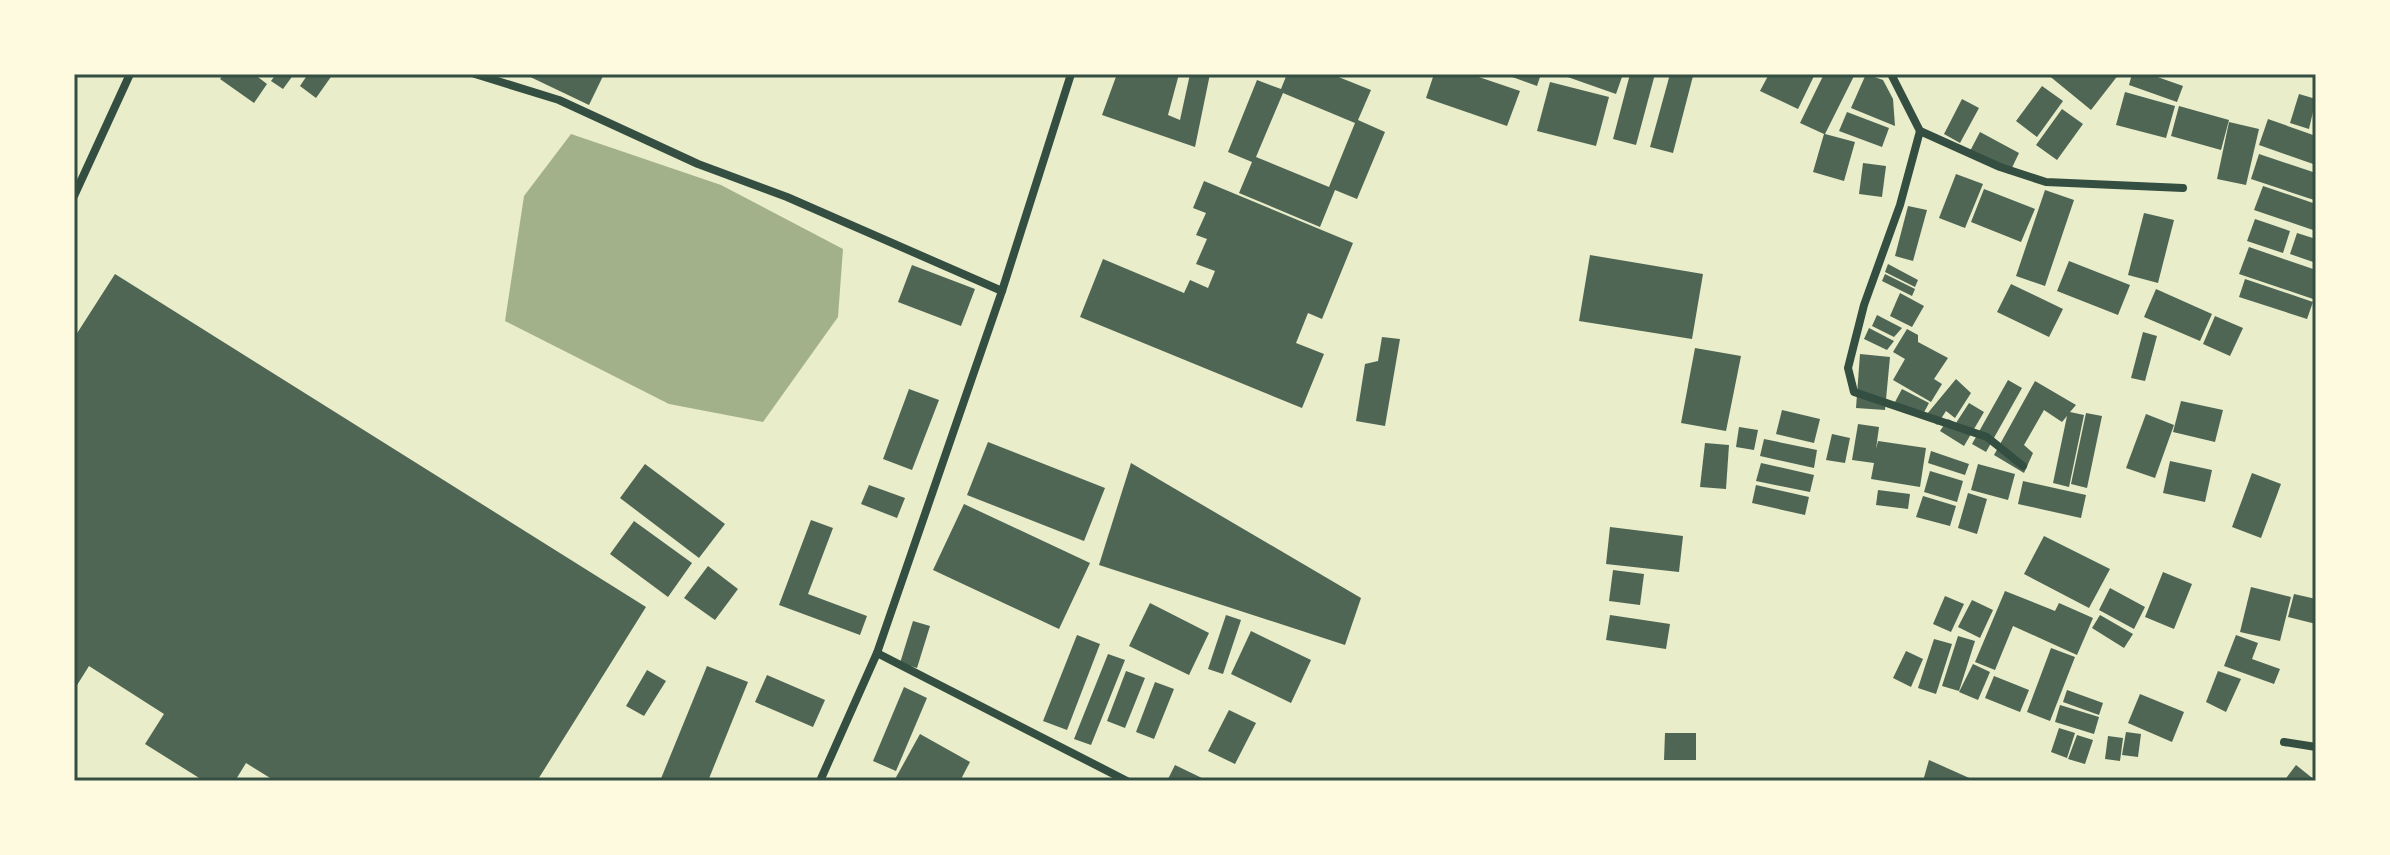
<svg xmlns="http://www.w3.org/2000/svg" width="2390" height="855" viewBox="0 0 2390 855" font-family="'Titillium Web',sans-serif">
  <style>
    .water { fill: #a3b18a }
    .building { fill: #4f6655; fill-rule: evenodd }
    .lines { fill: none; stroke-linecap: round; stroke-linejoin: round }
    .minor { stroke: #344e41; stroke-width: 8 }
    .neatline { fill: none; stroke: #344e41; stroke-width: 3 }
  </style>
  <rect width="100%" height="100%" fill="#e9edc9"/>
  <path class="water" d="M571 134 721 185 843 249 838 317 763 422 669 404 505 321 524 196Z"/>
  <g class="building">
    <path d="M224 74H254L267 84 254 103 220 79Z"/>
    <path d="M276 74H294L283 89 271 81Z"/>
    <path d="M308 74H333L316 98 300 86Z"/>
    <path d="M524 74H604L589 105Z"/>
    <path d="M1117 74H1179L1168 115 1180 120 1190 74H1210L1195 147 1102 115Z"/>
    <path d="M1287 74H1331L1371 90 1358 120 1385 132 1357 199 1335 190 1320 227 1239 193 1252 162 1228 152 1257 80 1281 89ZM1283 93 1355 123 1329 187 1256 157Z"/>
    <path d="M1434 74H1470L1520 91 1507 126 1426 98Z"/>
    <path d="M1504 74H1541L1537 86Z"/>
    <path d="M1559 74H1623L1616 94Z"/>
    <path d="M1630 74H1655L1636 145 1613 139Z"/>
    <path d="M1670 74 1693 76 1673 153 1650 147Z"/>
    <path d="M1769 74H1815L1798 109 1760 91Z"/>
    <path d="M1824 74H1855L1825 134 1855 142 1844 181 1813 172 1824 134 1800 123Z"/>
    <path d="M1866 74 1883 80 1893 99 1895 126 1851 108Z"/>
    <path d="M2047 74H2119L2091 110Z"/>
    <path d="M2132 74H2149L2183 86 2177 102 2129 85Z"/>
    <path d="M1550 82 1609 97 1596 146 1537 131Z"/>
    <path d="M2042 86 2063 101 2037 137 2016 121Z"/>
    <path d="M2125 92 2175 106 2166 138 2116 125Z"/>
    <path d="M2299 94 2316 99 2309 129 2290 123Z"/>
    <path d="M1962 99 1979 108 1960 143 1944 134Z"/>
    <path d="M2179 106 2229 120 2221 150 2171 136Z"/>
    <path d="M2062 109 2083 124 2057 160 2036 145Z"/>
    <path d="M1847 112 1889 128 1882 147 1839 131Z"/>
    <path d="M2268 119 2316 136V165L2259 145Z"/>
    <path d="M2229 122 2259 129 2246 185 2217 179Z"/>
    <path d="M1980 132 2019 153 2009 174 1969 153Z"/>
    <path d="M2259 154 2316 173 2314 200 2251 179Z"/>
    <path d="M1863 163 1886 166 1882 197 1859 194Z"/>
    <path d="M1956 174 1983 184 1965 228 1939 218Z"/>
    <path d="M1204 181 1353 243 1322 319 1308 313 1296 343 1324 354 1302 408 1080 317 1103 259 1184 293 1190 280 1208 288 1215 271 1196 264 1207 239 1196 235 1206 213 1193 208Z"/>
    <path d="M2263 186 2316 204V231L2254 210Z"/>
    <path d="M1984 189 2035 209 2021 242 1971 222Z"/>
    <path d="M2045 190 2074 200 2045 286 2016 276Z"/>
    <path d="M1908 206 1927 210 1913 261 1895 256Z"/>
    <path d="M2144 213 2174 220 2158 283 2128 275Z"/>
    <path d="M2255 219 2290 231 2283 253 2247 241Z"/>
    <path d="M2297 233 2316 239V263L2290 254Z"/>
    <path d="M2249 247 2316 270V300L2239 274Z"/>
    <path d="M1590 255 1703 274 1692 339 1579 321Z"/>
    <path d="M2069 261 2130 285 2118 315 2057 291Z"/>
    <path d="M1888 264 1918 280 1915 287 1885 272Z"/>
    <path d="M912 265 975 289 961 326 898 302Z"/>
    <path d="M115 274 646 607 537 781H275L246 763 235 781H204L145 744 164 714 89 666 74 690V338Z"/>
    <path d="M1885 274 1915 289 1912 296 1882 281Z"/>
    <path d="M2245 279 2313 302 2307 319 2239 297Z"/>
    <path d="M2011 284 2063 309 2049 337 1997 312Z"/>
    <path d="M2156 289 2212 314 2200 341 2144 317Z"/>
    <path d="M1900 293 1924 306 1912 327 1890 316Z"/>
    <path d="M1877 315 1902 328 1894 337 1872 326Z"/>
    <path d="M2215 316 2243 328 2230 356 2203 344Z"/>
    <path d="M1869 328 1894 341 1887 350 1864 339Z"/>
    <path d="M1907 329 1918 335V342L1948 358 1934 379 1942 384 1931 402 1893 380 1905 359 1893 352Z"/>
    <path d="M2143 332 2157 336 2145 381 2131 378Z"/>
    <path d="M1382 337 1400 339 1385 426 1356 421 1365 364 1378 361Z"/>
    <path d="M1695 348 1741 356 1726 431 1681 423Z"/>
    <path d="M1860 354 1890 357 1885 410 1856 408Z"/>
    <path d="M1956 379 1971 393 1955 418 1946 411 1937 425 1927 414Z"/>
    <path d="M2008 380 2022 388 1986 452 1972 444Z"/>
    <path d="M2035 381 2076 405 2070 412 2084 415 2069 487 2053 483 2067 416 2062 422 2044 410 2024 445 2033 453 2024 473 1994 455Z"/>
    <path d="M909 389 939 400 912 470 883 459Z"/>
    <path d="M1902 389 1929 403 1922 416 1895 402Z"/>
    <path d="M2181 401 2223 410 2215 442 2173 432Z"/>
    <path d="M1969 403 1984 412 1964 446 1940 431 1948 419 1956 423Z"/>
    <path d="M1782 410 1820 419 1814 443 1776 434Z"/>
    <path d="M2086 413 2102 416 2087 488 2071 484Z"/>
    <path d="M2146 414 2174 425 2155 478 2126 468Z"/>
    <path d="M1858 424 1879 427 1876 449 1878 441 1926 448 1920 487 1871 479 1874 463 1852 460Z"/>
    <path d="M1739 427 1758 430 1754 450 1736 447Z"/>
    <path d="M1832 434 1850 438 1845 463 1826 460Z"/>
    <path d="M1764 439 1817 450 1814 468 1760 456Z"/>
    <path d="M988 442 1105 488 1084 541 967 495Z"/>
    <path d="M1705 443 1729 445 1726 489 1700 487Z"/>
    <path d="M1931 451 1969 464 1965 475 1928 463Z"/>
    <path d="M2170 461 2212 470 2205 502 2163 493Z"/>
    <path d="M1131 463 1361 598 1345 645 1099 565Z"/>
    <path d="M1761 463 1814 475 1810 492 1756 481Z"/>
    <path d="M645 464 725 524 699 558 620 498Z"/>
    <path d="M1978 464 2015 474 2008 500 1971 490Z"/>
    <path d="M1930 471 1963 481 1957 502 1924 492Z"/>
    <path d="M2252 473 2281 484 2261 538 2232 527Z"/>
    <path d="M2023 481 2086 495 2081 518 2018 504Z"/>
    <path d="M869 485 905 498 897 518 861 504Z"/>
    <path d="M1756 485 1809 497 1805 515 1752 503Z"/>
    <path d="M1878 490 1910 494 1908 509 1876 505Z"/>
    <path d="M1968 493 1987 499 1977 534 1958 528Z"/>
    <path d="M1923 496 1956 506 1950 526 1916 517Z"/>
    <path d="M964 504 1090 563 1059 629 933 570Z"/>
    <path d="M811 520 833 528 808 594 867 616 860 635 779 605Z"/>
    <path d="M634 521 692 563 668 597 610 554Z"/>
    <path d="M1610 527 1683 536 1679 572 1606 564Z"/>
    <path d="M2044 536 2110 569 2089 608 2024 574Z"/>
    <path d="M708 566 738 589 715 620 684 598Z"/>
    <path d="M1613 570 1644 574 1640 605 1609 601Z"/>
    <path d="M2163 572 2192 584 2174 629 2145 617Z"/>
    <path d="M2251 587 2291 597 2280 641 2240 632Z"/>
    <path d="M2110 588 2145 607 2134 629 2099 610Z"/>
    <path d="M2005 591 2055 611 2059 603 2093 618 2077 655 2013 626 1995 670 1975 662Z"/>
    <path d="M2294 594 2316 599V624L2288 617Z"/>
    <path d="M1945 596 1964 604 1951 632 1933 624Z"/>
    <path d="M1972 600 1993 610 1980 638 1958 627Z"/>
    <path d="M1150 603 1209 633 1189 675 1129 646Z"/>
    <path d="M1226 615 1241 620 1223 674 1208 669Z"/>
    <path d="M1610 615 1670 624 1666 649 1606 640Z"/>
    <path d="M2100 615 2133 634 2124 648 2092 628Z"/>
    <path d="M913 621 930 626 917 668 900 663Z"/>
    <path d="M1251 631 1311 660 1291 703 1231 674Z"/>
    <path d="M1077 635 1100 644 1067 730 1043 721Z"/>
    <path d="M2236 635 2258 643 2252 659 2280 669 2274 684 2224 666Z"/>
    <path d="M1958 636 1975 641 1959 691 1942 686Z"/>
    <path d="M1934 639 1952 644 1936 694 1918 688Z"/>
    <path d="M2051 648 2075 657 2050 721 2027 712Z"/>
    <path d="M1906 651 1923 659 1911 687 1893 678Z"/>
    <path d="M1108 654 1125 660 1091 745 1074 739Z"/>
    <path d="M1973 664 1990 672 1978 700 1959 692Z"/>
    <path d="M707 666 748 682 708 781H660Z"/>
    <path d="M647 670 666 681 644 716 626 706Z"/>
    <path d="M1126 671 1145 678 1125 728 1107 721Z"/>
    <path d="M2218 671 2241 679 2226 712 2206 702Z"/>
    <path d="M767 675 825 700 813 727 755 702Z"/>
    <path d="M1994 676 2029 690 2020 712 1985 698Z"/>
    <path d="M1155 682 1174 689 1154 739 1136 732Z"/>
    <path d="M904 687 927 698 896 771 873 761Z"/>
    <path d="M2067 690 2103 703 2099 715 2063 702Z"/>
    <path d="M2140 694 2184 712 2172 742 2128 723Z"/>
    <path d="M2060 705 2099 717 2094 734 2055 722Z"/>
    <path d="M1229 710 1256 723 1235 764 1208 751Z"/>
    <path d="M2059 728 2075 733 2067 758 2051 752Z"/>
    <path d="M2126 732 2141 734 2138 757 2122 755Z"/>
    <path d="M1665 733H1696V760H1664Z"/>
    <path d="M920 734 970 762 960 781H894Z"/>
    <path d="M2077 735 2093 740 2085 764 2068 759Z"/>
    <path d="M2108 736 2123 738 2120 761 2105 759Z"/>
    <path d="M1929 760 1976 781H1923Z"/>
    <path d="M1175 765 1208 781H1167Z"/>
    <path d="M2296 765 2316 781H2284Z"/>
  </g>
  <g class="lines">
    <g class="minor">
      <path d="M475 74 559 100 698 164 787 197 1002 291"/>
      <path d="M1891 74 1920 131 2000 167 2046 182 2183 188"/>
      <path d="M1920 131 1900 205 1864 305 1848 368 1854 392 1987 437 2023 466"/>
      <path d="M74 196 130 74"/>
      <path d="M877 653 1127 781"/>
      <path d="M2284 742 2316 747"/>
      <path d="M820 781 877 653 1002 291 1071 74"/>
    </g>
  </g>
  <rect width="2390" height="855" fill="none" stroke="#fefae0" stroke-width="152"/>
  <rect x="76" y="76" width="2238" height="703" class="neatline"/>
</svg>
